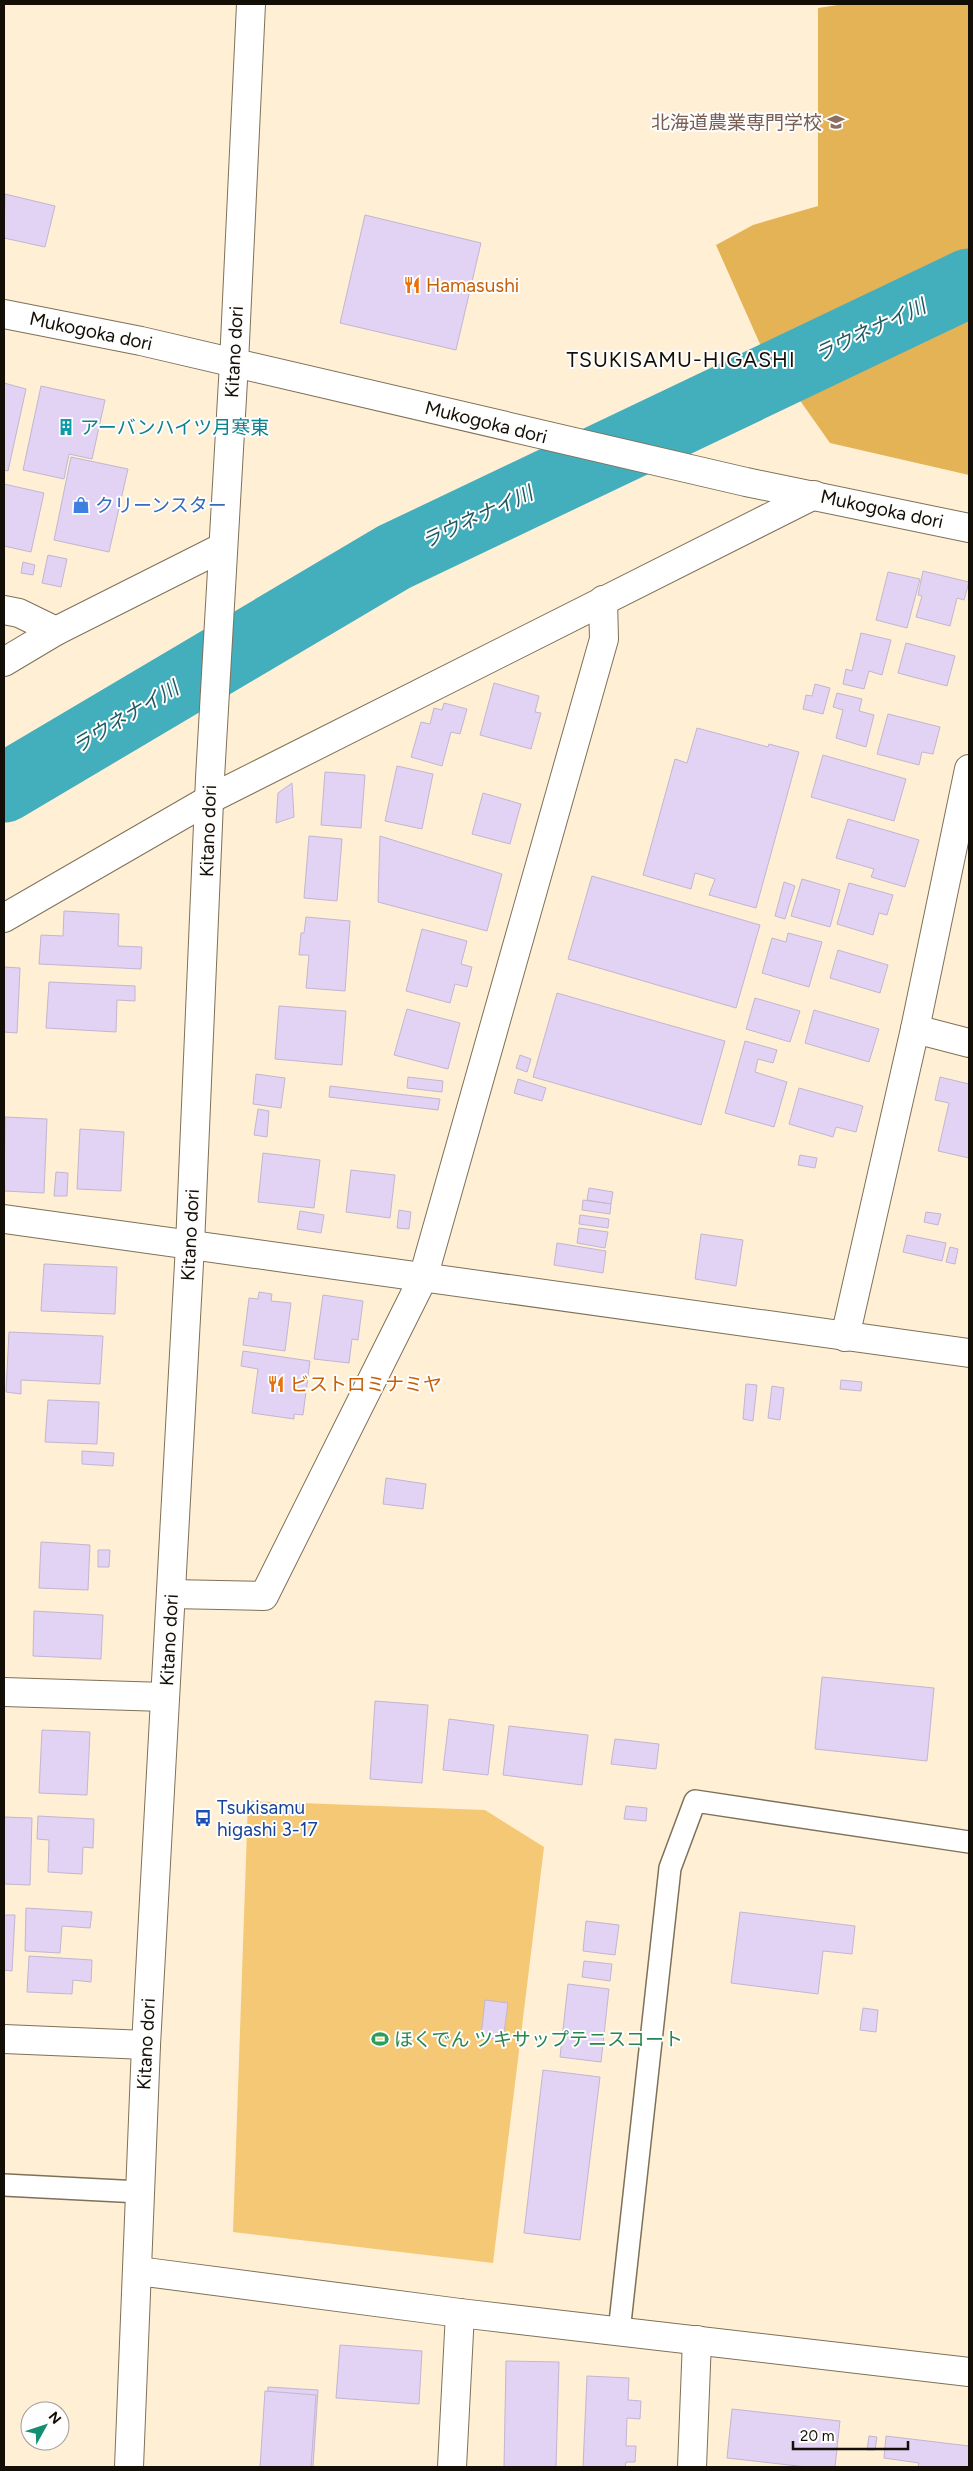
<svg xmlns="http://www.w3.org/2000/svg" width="973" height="2471" viewBox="0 0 973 2471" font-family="Figtree,'Noto Sans JP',sans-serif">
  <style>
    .green { fill: #f5c875 }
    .forest { fill: #e4b356 }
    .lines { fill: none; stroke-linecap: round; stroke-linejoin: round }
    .river { stroke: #43afbc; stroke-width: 69 }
    .building { fill: #e2d2f4; stroke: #c2b6d0 }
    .lane-casing { stroke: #7e7159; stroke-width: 24 }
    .street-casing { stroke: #7e7159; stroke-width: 30 }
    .secondary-casing { stroke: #7e7159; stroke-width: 30 }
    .lane { stroke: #fff; stroke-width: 21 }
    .street { stroke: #fff; stroke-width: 28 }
    .secondary { stroke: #fff; stroke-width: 28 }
    .labels { text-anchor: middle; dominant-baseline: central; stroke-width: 4; stroke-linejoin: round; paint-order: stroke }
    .education-label { font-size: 19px; fill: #785e54; stroke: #fefefe; text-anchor: end }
    .food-label { font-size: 19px; fill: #c56008; stroke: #fefefe; text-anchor: start }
    .street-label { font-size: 19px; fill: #140f06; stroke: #fefefe }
    .culture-label { font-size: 19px; fill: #0d838f; stroke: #fefefe; text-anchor: start }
    .shop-label { font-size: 19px; fill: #366cbe; stroke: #fefefe; text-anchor: start }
    .transit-label { font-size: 19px; fill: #164399; stroke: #fefefe; text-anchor: start }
    .leisure-label { font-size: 19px; fill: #27864d; stroke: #fefefe; text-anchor: start }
    .water-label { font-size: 20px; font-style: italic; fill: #1d5a61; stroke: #fefefe }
    .quarter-label { font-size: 21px; letter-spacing: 1px; fill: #140f06; stroke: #fefefe }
  </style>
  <rect width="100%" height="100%" fill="#ffefd5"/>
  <path class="green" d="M248 1801 485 1810 544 1847 493 2263 233 2232Z"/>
  <path class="forest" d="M844 4H969V475L830 443 760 344 716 245 753 225 818 206V8Z"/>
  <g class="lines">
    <path class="river" d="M4 788 394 557 969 283"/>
  </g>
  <g class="building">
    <path d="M5 194 55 206 45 247 4 238Z"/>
    <path d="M365 215 481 243 456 350 340 323Z"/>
    <path d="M4 383 26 389 8 471 4 470Z"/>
    <path d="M41 386 105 400 92 459 69 454 64 479 23 470Z"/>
    <path d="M71 457 128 469 109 552 54 540Z"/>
    <path d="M4 484 44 493 31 552 4 546Z"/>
    <path d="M48 555 67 559 61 587 42 583Z"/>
    <path d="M23 562 35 565 33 575 21 573Z"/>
    <path d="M923 571 969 582 964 600 957 598 950 626 916 617 922 596 918 595Z"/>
    <path d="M888 572 920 579 907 628 876 620Z"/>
    <path d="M861 633 891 640 882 675 869 671 864 689 843 684 846 669 852 671Z"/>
    <path d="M906 643 955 656 947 686 898 673Z"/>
    <path d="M494 683 539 696 535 712 541 713 531 749 480 735Z"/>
    <path d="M815 684 830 688 823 714 803 709 806 695 812 696Z"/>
    <path d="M837 693 862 699 859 711 874 715 866 747 836 738 843 710 833 707Z"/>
    <path d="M444 703 467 709 460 734 451 732 442 766 411 757 421 722 430 724 434 708 442 710Z"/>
    <path d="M888 714 940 727 933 754 922 752 919 765 877 754Z"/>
    <path d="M697 728 768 747 769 744 799 752 756 908 709 895 715 879 695 873 691 889 643 875 675 759 687 763Z"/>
    <path d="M823 755 906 779 894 821 811 797Z"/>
    <path d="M397 766 433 774 422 829 385 821Z"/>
    <path d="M325 772 365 775 361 828 321 825Z"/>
    <path d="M292 783 294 817 276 823 278 793Z"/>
    <path d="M483 793 521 804 510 844 472 834Z"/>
    <path d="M848 819 919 840 905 887 871 877 874 869 836 858Z"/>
    <path d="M309 836 342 839 337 901 304 898Z"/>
    <path d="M380 836 502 874 487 931 378 902Z"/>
    <path d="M592 876 760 925 736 1008 568 959Z"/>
    <path d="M802 879 840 890 830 927 791 916Z"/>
    <path d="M784 882 795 886 785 919 775 916Z"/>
    <path d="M849 883 893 895 887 915 879 913 873 935 837 924Z"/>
    <path d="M64 911 119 914 118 946 142 947 141 969 39 964 41 935 63 936Z"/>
    <path d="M306 917 350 921 345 991 306 988 309 955H299L301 933H304Z"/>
    <path d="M422 929 467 941 461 964 472 967 467 987 455 984 450 1003 406 991Z"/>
    <path d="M788 933 822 942 809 987 762 973 772 938 786 942Z"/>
    <path d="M838 950 888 965 880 993 830 978Z"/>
    <path d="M4 967 20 968 17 1033 4 1032Z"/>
    <path d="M49 982 135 986V1001L117 1000 116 1032 46 1028Z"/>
    <path d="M557 993 725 1041 701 1125 533 1077Z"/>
    <path d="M755 998 800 1011 790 1042 746 1029Z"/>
    <path d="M279 1006 346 1011 342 1065 275 1059Z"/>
    <path d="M407 1009 460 1023 448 1069 394 1055Z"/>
    <path d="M814 1010 879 1029 869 1062 805 1043Z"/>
    <path d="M745 1041 777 1050 773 1063 758 1059 755 1072 787 1082 774 1127 725 1113Z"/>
    <path d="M520 1055 531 1059 527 1072 516 1068Z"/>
    <path d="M256 1074 285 1078 281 1108 253 1104Z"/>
    <path d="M408 1077 443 1081 442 1092 407 1088Z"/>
    <path d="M940 1077 969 1084V1158L938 1151 949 1103 935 1100Z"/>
    <path d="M518 1079 546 1088 542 1101 514 1093Z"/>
    <path d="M330 1086 440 1099 438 1110 329 1097Z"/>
    <path d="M799 1088 863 1106 856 1132 836 1127 833 1137 789 1124Z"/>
    <path d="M258 1109 269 1111 267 1137 254 1135Z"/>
    <path d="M5 1117 47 1119 44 1193 4 1191Z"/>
    <path d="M80 1129 124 1132 121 1191 77 1189Z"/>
    <path d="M263 1153 320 1160 314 1208 258 1202Z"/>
    <path d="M800 1155 817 1158 815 1168 798 1165Z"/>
    <path d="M351 1170 395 1175 390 1218 346 1212Z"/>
    <path d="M56 1172 68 1173 67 1196H54Z"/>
    <path d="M589 1188 613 1192 611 1204 587 1200Z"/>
    <path d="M583 1200 611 1204 610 1214 582 1210Z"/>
    <path d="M399 1210 411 1212 409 1229 397 1228Z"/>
    <path d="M300 1211 324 1215 321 1233 297 1229Z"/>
    <path d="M926 1212 941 1214 938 1225 924 1222Z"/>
    <path d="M580 1215 609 1219 608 1228 579 1224Z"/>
    <path d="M579 1228 608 1232 605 1248 577 1243Z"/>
    <path d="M701 1234 743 1240 736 1286 695 1279Z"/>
    <path d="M907 1235 946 1243 942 1261 903 1252Z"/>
    <path d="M557 1243 606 1251 603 1273 554 1265Z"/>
    <path d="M950 1247 958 1249 955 1264 946 1262Z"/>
    <path d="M44 1264 117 1267 115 1314 41 1311Z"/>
    <path d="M259 1292 272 1294 271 1301 291 1303 285 1351 243 1345 249 1298 258 1299Z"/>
    <path d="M323 1295 363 1301 358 1340 352 1339 349 1363 314 1359Z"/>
    <path d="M9 1332 103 1336 100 1384 21 1380V1394L6 1392Z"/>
    <path d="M243 1351 310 1361 303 1415 294 1414V1419L252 1413 258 1369 241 1366Z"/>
    <path d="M841 1380 862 1382 861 1391 840 1389Z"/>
    <path d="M746 1384 757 1385 753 1421 743 1419Z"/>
    <path d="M772 1386 784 1388 780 1420 768 1418Z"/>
    <path d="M48 1400 99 1402 97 1444 45 1442Z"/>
    <path d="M82 1451 114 1453 113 1466 82 1464Z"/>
    <path d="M386 1478 426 1484 423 1509 383 1504Z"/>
    <path d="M41 1542 90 1545 88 1590 39 1588Z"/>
    <path d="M98 1550H110L109 1567H98Z"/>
    <path d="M34 1611 103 1615 101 1659 33 1656Z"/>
    <path d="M822 1677 934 1688 927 1761 815 1749Z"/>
    <path d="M375 1701 428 1705 422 1783 370 1779Z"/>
    <path d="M449 1719 494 1725 488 1775 443 1770Z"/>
    <path d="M509 1726 588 1735 582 1785 503 1775Z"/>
    <path d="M42 1730 90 1732 87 1795 39 1793Z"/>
    <path d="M615 1739 659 1744 656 1769 611 1764Z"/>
    <path d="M626 1806 647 1808 646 1821 624 1819Z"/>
    <path d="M38 1816 94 1819 93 1848 83 1847 82 1874 48 1872 49 1840 37 1839Z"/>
    <path d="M4 1817 32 1818 30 1885 4 1884Z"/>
    <path d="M26 1908 92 1912 90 1928 62 1926 60 1953 25 1951Z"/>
    <path d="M740 1912 855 1926 852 1954 823 1951 818 1994 731 1983Z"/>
    <path d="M4 1915H15L12 1971 4 1970Z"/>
    <path d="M586 1921 619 1925 615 1955 583 1951Z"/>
    <path d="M29 1956 92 1960 91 1982 73 1980 72 1994 27 1992Z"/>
    <path d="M584 1961 612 1964 610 1981 582 1977Z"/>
    <path d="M568 1984 609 1989 601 2062 560 2057Z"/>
    <path d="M485 2000 508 2003 503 2040 481 2037Z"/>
    <path d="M863 2008 878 2010 876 2032 860 2030Z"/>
    <path d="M543 2070 600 2077 580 2240 524 2233Z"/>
    <path d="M340 2345 422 2351 419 2404 336 2398Z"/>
    <path d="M506 2361 559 2362 556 2467H504Z"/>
    <path d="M587 2376 629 2378 628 2400 641 2401 640 2419 627 2418 626 2446H636L635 2462H626L625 2467H583Z"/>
    <path d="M268 2387 318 2390 313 2467H263Z"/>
    <path d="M265 2391 316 2395 311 2467H260Z"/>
    <path d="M732 2409 840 2421 835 2467H807L727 2458Z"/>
    <path d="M869 2436 877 2437 875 2450H867Z"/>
    <path d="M886 2436 969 2446V2467H918L919 2463 884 2458Z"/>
  </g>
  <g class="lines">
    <g class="lane-casing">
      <g id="lane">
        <path d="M4 2185 140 2192"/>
        <path d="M619 2332 670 1868 695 1801 969 1842"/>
      </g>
    </g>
    <g class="street-casing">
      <g id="street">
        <path d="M4 610 19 613 56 631"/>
        <path d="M4 662 56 631 223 547"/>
        <path d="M4 918 210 799 814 495"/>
        <path d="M915 1029 969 1043"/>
        <path d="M4 1219 969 1353"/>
        <path d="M845 1337 915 1029 969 769"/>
        <path d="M171 1594 264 1596 423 1278 604 639 603 600"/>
        <path d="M4 1692 165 1697"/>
        <path d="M4 2039 146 2045"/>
        <path d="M138 2271 460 2313 969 2372"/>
        <path d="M452 2467 460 2313"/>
        <path d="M692 2467 697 2340"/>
      </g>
    </g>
    <g class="secondary-casing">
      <g id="secondary">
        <path d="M4 314 141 341 746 482 969 528"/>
        <path d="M129 2467 146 2045 190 1245 210 778 234 363 251 4"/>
      </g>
    </g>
    <use href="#lane" class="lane"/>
    <use href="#street" class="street"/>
    <use href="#secondary" class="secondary"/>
  </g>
  <defs>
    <g id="university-bare" transform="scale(1.35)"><path d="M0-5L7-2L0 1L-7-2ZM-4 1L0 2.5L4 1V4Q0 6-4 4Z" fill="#8d6e63" stroke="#fefefe" stroke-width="2.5" paint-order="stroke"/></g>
    <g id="restaurant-bare" transform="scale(1.35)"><path d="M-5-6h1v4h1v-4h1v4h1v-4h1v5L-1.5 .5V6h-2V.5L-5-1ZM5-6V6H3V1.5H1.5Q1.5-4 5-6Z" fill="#e8710a" stroke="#fefefe" stroke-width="2.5" paint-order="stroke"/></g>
    <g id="building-bare" transform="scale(1.35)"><path d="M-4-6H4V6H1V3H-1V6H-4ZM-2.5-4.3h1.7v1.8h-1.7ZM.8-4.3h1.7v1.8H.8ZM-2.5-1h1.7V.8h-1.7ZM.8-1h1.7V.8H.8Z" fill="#0f9aa8" stroke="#fefefe" stroke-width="2.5" paint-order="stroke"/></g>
    <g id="shop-bare" transform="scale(1.35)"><path d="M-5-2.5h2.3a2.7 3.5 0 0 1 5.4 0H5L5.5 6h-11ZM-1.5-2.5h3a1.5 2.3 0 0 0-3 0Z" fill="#3f7fe0" stroke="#fefefe" stroke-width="2.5" paint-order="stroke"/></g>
    <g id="bus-bare" transform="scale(1.35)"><path d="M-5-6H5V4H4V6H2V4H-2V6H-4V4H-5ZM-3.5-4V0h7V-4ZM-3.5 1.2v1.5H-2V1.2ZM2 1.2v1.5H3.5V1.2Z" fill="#1a4fb4" stroke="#fefefe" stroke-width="2.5" paint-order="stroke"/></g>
    <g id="stadium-bare" transform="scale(1.35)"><path d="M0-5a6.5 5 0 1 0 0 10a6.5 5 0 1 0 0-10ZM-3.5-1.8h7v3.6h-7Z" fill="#2e9e5b" stroke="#fefefe" stroke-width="2.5" paint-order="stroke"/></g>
  </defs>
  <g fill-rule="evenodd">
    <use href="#university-bare" x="836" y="122"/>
    <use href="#restaurant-bare" x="412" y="285"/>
    <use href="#building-bare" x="66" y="427"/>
    <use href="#shop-bare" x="81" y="505"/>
    <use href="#restaurant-bare" x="276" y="1384"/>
    <use href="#bus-bare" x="203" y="1818"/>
    <use href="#stadium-bare" x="380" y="2039"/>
  </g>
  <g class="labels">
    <g class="education-label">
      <text x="822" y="122">北海道農業専門学校</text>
    </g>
    <g class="food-label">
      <text x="426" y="285">Hamasushi</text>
      <text x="290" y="1384">ビストロミナミヤ</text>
    </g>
    <g class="street-label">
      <text transform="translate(91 331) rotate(12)">Mukogoka dori</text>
      <text transform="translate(234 352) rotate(-87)">Kitano dori</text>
      <text transform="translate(486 422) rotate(14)">Mukogoka dori</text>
      <text transform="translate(882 509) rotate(12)">Mukogoka dori</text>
      <text transform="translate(208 831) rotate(-88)">Kitano dori</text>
      <text transform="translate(190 1235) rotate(-87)">Kitano dori</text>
      <text transform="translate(169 1640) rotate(-87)">Kitano dori</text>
      <text transform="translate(146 2044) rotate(-87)">Kitano dori</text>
    </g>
    <g class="culture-label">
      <text x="80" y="427">アーバンハイツ月寒東</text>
    </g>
    <g class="shop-label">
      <text x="95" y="505">クリーンスター</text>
    </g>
    <g class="transit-label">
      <text x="217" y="1807">Tsukisamu<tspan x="217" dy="22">higashi 3-17</tspan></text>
    </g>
    <g class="leisure-label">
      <text x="394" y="2039">ほくでん ツキサップテニスコート</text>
    </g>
    <g class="water-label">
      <text transform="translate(870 330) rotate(-25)">ラウネナイ川</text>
      <text transform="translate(477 517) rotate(-25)">ラウネナイ川</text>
      <text transform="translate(125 717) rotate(-31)">ラウネナイ川</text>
    </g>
    <g class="quarter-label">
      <text x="681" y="359">TSUKISAMU-HIGASHI</text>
    </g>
  </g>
  <rect width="973" height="2471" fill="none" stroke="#140f06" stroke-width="10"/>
  <g transform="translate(45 2426) rotate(50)"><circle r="24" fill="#fefefe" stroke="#a09e9b"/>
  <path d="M0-4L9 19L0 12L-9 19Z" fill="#138e73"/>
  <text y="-8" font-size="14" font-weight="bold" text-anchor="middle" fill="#140f06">N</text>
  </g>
  <path d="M793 2441v8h115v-8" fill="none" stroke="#140f06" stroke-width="2.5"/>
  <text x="800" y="2441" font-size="15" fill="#140f06" stroke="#fefefe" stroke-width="4" paint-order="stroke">20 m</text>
</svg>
